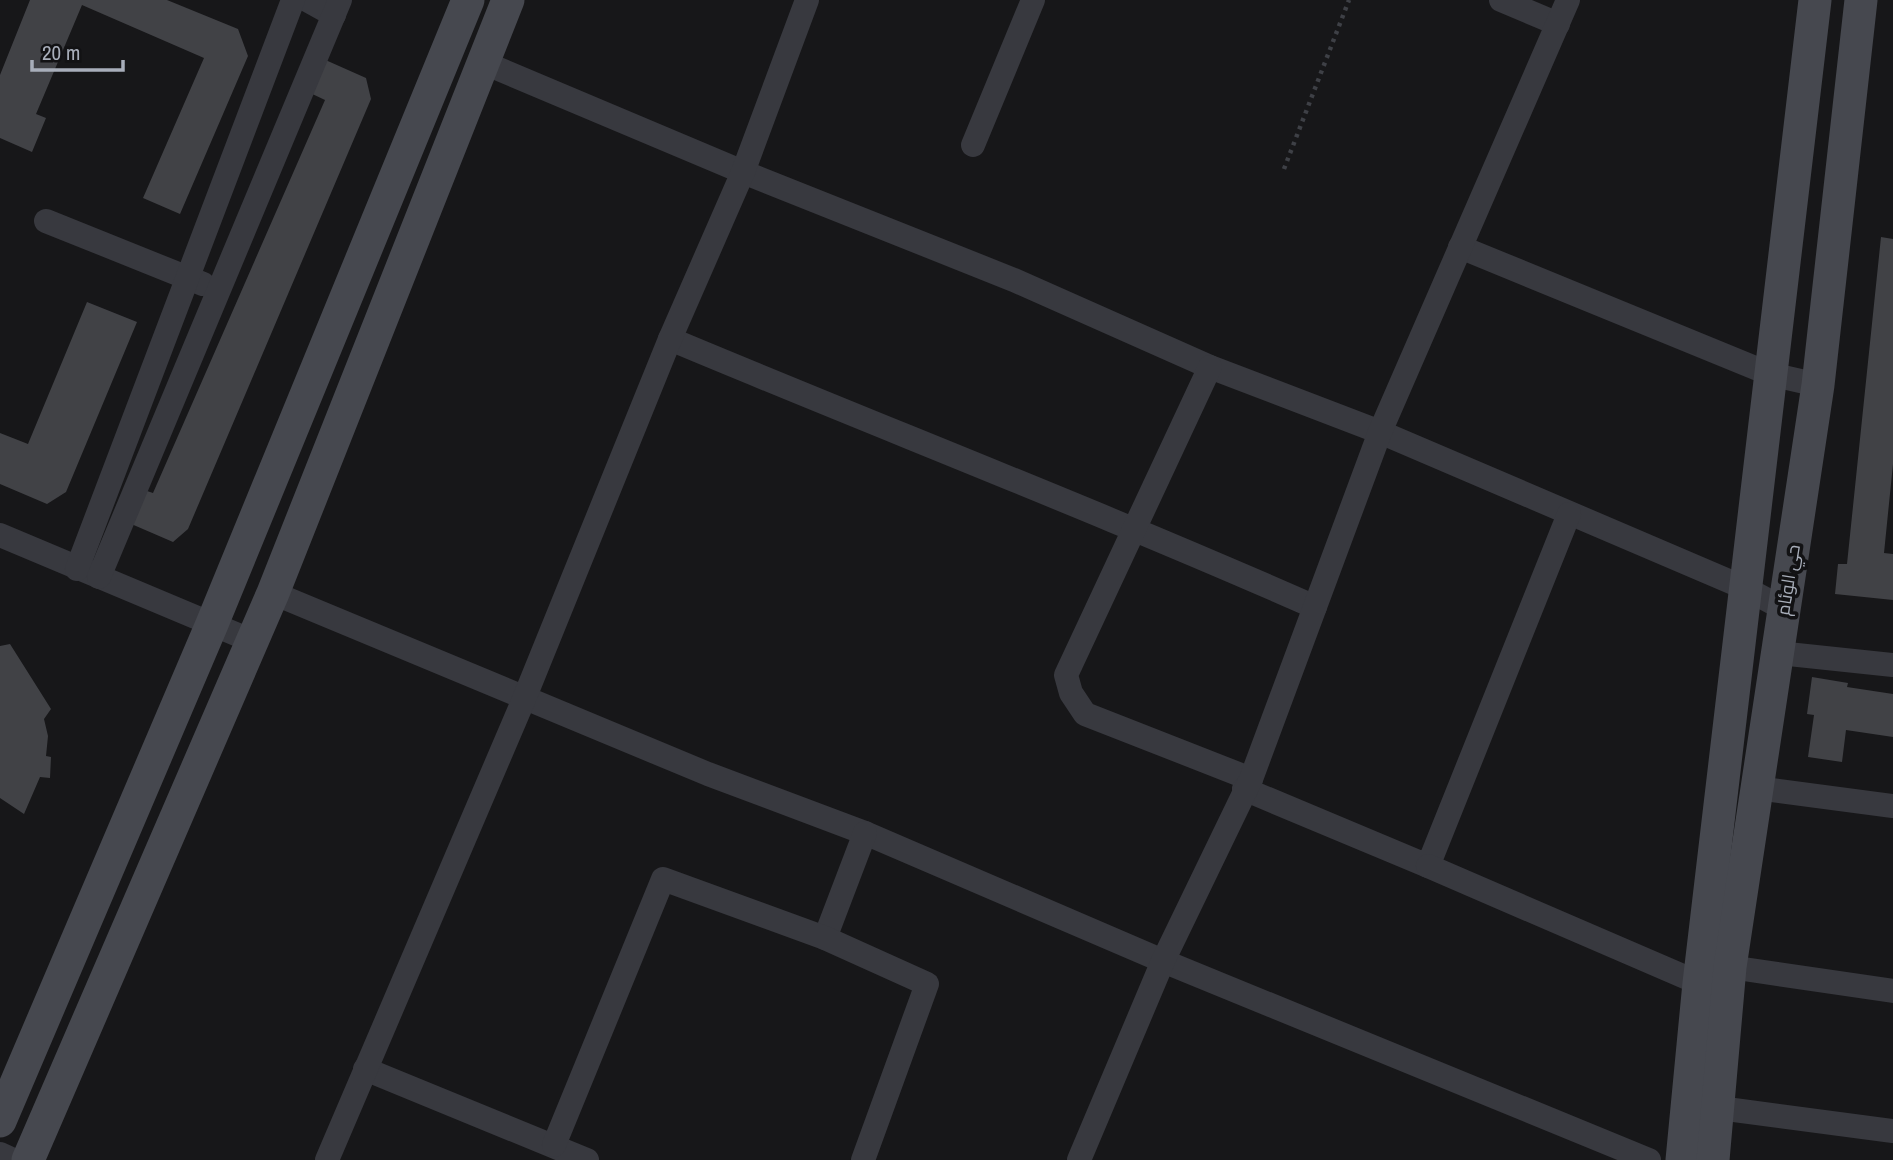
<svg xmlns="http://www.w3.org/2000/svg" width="1893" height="1160" viewBox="0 0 1893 1160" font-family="'Archivo Narrow',Cairo,sans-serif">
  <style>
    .building { fill: #414246 }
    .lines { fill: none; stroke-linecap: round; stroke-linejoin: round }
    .path { stroke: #3e4046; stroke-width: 4.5; stroke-dasharray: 3.5 5; stroke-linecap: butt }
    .street { stroke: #38393f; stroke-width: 24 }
    .secondary { stroke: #46484f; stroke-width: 33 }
    .labels { text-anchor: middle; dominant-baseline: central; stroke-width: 7; stroke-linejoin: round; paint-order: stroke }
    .street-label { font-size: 18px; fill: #a8aeba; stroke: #121214 }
  </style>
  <rect width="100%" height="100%" fill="#171719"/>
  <g class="building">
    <path d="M30 0H167L238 29 248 56 180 214 143 198 204 58 82 5 36 114 46 118 32 152 0 138V75Z"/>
    <path d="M321 58 366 78 371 99 188 529 173 542 129 523 144 490 153 493 325 100 306 91Z"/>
    <path d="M1881 237 1893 239V464L1884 553 1893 554V600L1835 594 1838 564H1847Z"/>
    <path d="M87 302 137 322 66 492 47 504 0 484V433L28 444Z"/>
    <path d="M10 644 51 709 44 719 48 736 46 756 51 757 50 778 40 777 24 814 0 798V646Z"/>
    <path d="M1812 677 1848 683 1847 687 1893 694V737L1846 730 1842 762 1808 757 1814 715 1807 714Z"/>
  </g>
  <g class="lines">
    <path class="path" d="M1284 169 1349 0"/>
    <g class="street">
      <path d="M307 0 334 15"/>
      <path d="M1501 0 1558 24"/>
      <path d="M482 62 743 172 1014 280 1210 367 1380 432 1745 588 1784 609"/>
      <path d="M973 145 1033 0"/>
      <path d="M46 221 203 284"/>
      <path d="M1460 247 1770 374 1818 385"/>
      <path d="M670 339C885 429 1102 513 1315 607"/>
      <path d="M1210 367 1066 675 1071 693 1085 714 1251 779"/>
      <path d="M0 535 250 640"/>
      <path d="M77 569 293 0"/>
      <path d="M99 577 340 0"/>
      <path d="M273 593 708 774 865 833 1163 961 1649 1160"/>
      <path d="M1778 653 1893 665"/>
      <path d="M1757 788 1893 806"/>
      <path d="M1244 789 1428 866 1569 514"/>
      <path d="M1428 866 1699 983 1730 967 1893 991"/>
      <path d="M825 938 865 833"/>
      <path d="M365 1069 587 1160"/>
      <path d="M1719 1108 1893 1131"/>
      <path d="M554 1145 663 879 825 938 927 984 863 1160"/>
      <path d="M0 1154 13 1160"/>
      <path d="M327 1160 524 699 670 339 743 172 807 0"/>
      <path d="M1079 1160 1163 961 1251 779 1380 432 1568 0"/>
    </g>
    <g class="secondary">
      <path d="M0 1121 212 624 468 0"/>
      <path d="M28 1160 273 593 508 0"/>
      <path d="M1682 1160 1699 983 1815 0"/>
      <path d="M1713 1160 1730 967 1818 385 1861 0"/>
    </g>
  </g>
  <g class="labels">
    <g class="street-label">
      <text transform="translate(1788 580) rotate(-81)">حي الوئام</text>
    </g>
  </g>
  <path d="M32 60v10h91v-10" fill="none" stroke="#a8aeba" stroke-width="3.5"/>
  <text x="42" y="60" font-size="21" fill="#a8aeba" stroke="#121214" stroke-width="5" paint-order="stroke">20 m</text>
</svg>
